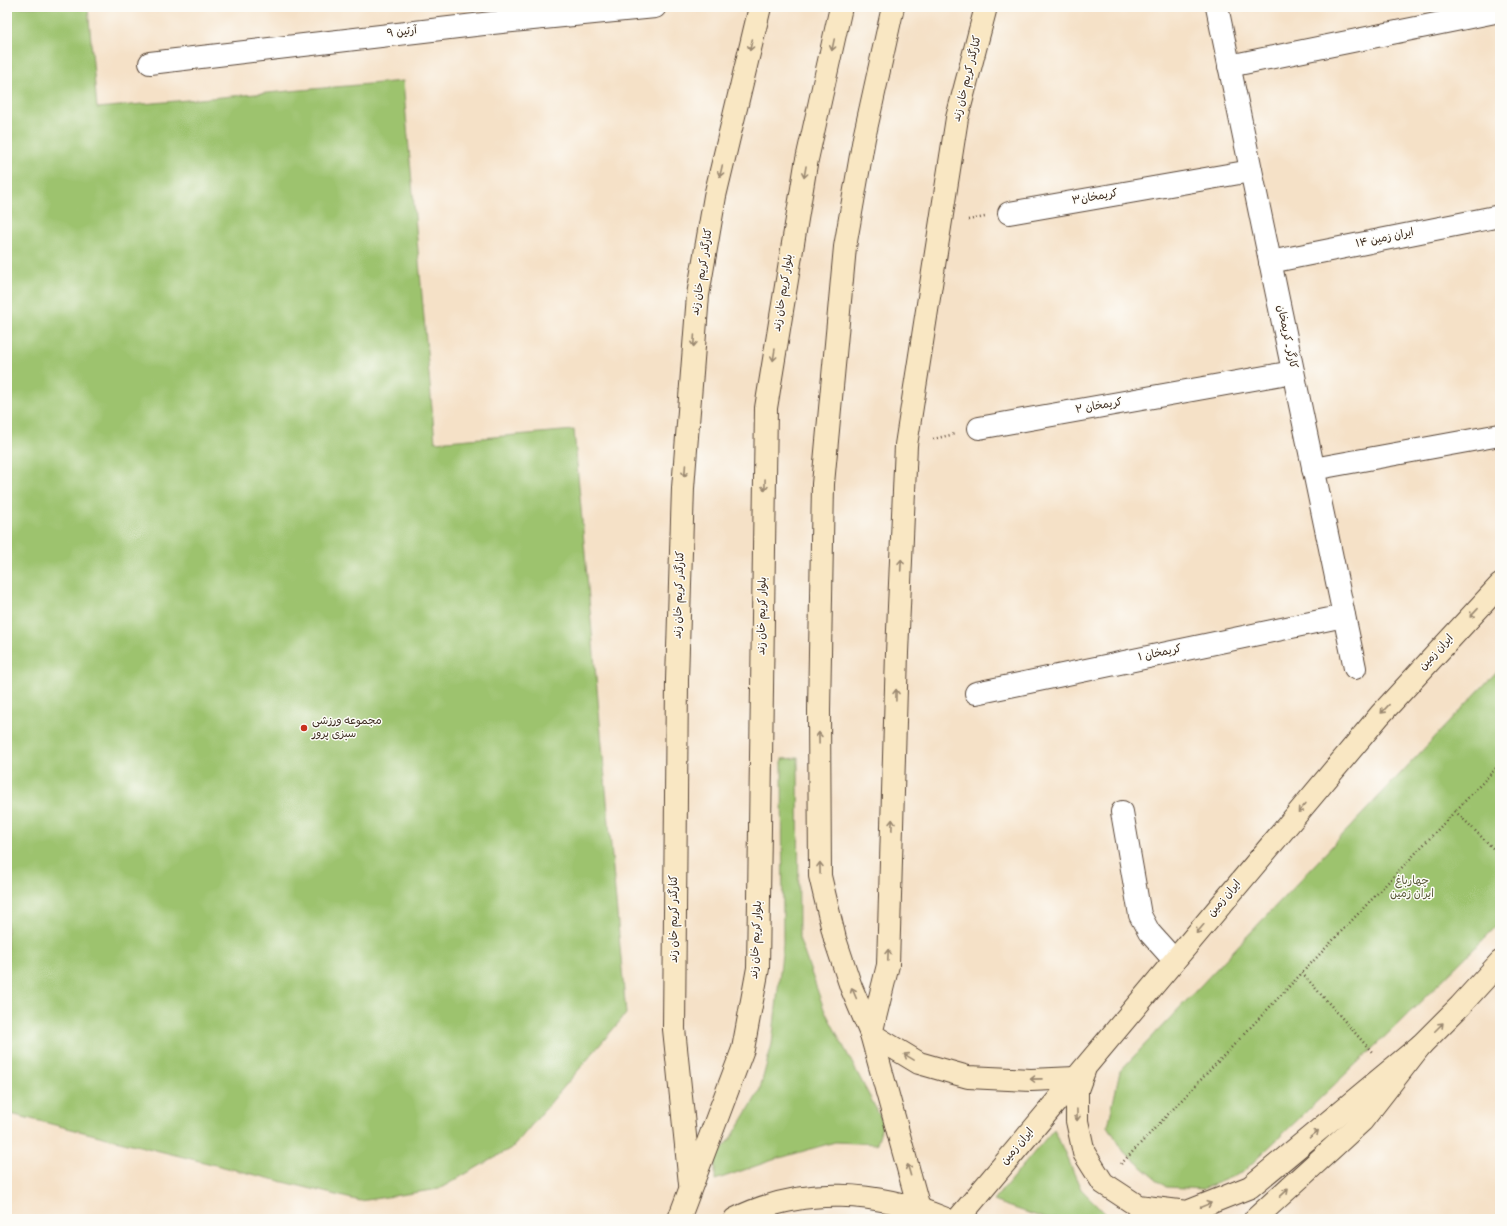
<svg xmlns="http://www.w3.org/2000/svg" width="1507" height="1226" viewBox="0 0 1507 1226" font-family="'Gochi Hand','Playpen Sans Arabic',sans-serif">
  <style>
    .green { fill: #9dc36e; stroke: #6c7646 }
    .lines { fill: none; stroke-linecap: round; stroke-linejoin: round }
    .street-casing { stroke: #574537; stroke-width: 24 }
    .secondary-casing { stroke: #574537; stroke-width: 24 }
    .path { stroke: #574537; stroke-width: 2.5; stroke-dasharray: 1 3; stroke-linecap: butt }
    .street { stroke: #fff; stroke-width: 22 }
    .secondary { stroke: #f9e7c3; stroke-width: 22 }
    .oneway { stroke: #9a8870 }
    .poi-dot { fill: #c8321e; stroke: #fdfcf7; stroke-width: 1.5 }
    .labels { text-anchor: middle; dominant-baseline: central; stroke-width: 3; stroke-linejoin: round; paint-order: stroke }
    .street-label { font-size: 11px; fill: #3b2a1e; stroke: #fdfcf7 }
    .poi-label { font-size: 11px; fill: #3b2a1e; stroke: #fdfcf7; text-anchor: start }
    .park-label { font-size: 11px; fill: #585836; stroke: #fdfcf7 }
  </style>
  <rect width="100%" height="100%" fill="#fdfcf7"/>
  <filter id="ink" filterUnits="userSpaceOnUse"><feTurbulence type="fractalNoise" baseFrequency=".025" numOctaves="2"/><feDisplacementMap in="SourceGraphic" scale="8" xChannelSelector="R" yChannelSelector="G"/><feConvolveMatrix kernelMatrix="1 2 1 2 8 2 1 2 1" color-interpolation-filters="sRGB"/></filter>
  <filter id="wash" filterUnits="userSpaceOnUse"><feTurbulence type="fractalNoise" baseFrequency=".012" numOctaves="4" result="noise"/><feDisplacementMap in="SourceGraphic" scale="16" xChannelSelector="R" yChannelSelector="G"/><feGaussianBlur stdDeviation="0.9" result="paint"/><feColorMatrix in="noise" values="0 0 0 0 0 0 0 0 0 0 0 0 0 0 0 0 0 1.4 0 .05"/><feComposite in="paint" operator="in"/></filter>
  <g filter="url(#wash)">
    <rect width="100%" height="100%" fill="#f5e1c7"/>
    <g class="green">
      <path d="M7 7H88L97 108 403 81 435 442 574 430 626 1014 513 1147 439 1189 360 1201 7 1113Z"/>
      <path d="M1500 668V923L1398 1024 1243 1172 1203 1189 1166 1187 1124 1152 1108 1126 1120 1071Z"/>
      <path d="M798 758 799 938 824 1009 883 1122 877 1144 835 1142 773 1160 715 1180V1158L732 1137 759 1092 772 1044 783 944 782 759Z"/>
      <path d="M1054 1129 1081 1189 1111 1219H1046L993 1201Z"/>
    </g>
  </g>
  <g filter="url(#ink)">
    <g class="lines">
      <g class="street-casing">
        <g id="street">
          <path d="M1217 7 1355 668"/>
          <path d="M150 63 492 23 655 7"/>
          <path d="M1229 66 1500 11"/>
          <path d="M1009 213 1251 171"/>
          <path d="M1270 262 1500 216"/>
          <path d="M979 428 1293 372"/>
          <path d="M1313 469 1500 435"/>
          <path d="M976 693 1344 616"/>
          <path d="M1122 812 1140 915 1149 932 1174 960"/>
        </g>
      </g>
      <g class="secondary-casing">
        <g id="secondary">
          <path d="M893 7 864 138 845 247 823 484 819 711 820 876 835 939 851 987 871 1034 919 1208"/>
          <path d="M986 7 957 118 906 445 897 653 888 965 871 1034 919 1063 968 1077 1031 1080 1075 1078"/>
          <path d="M1084 1071 1077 1090V1121L1084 1153 1103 1183 1138 1206 1187 1212 1250 1187 1421 1045"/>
          <path d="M690 1184 674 1029 677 680 683 488 698 295 715 196 760 7"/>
          <path d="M679 1219 743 1049 758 968 766 408 806 164 841 7"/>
          <path d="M735 1219C803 1185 878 1191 946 1219"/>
          <path d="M958 1219 1380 715 1500 585"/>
          <path d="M1255 1219 1362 1121 1421 1045 1460 1006 1500 962"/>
        </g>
      </g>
      <g class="path">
        <path d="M968 220 985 217"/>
        <path d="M933 439 955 434"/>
        <path d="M1455 811 1500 855"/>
        <path d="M1302 973 1372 1052"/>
        <path d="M1121 1164 1500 764"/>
      </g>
      <use href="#street" class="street"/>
      <use href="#secondary" class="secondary"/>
    </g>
    <defs><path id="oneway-shaft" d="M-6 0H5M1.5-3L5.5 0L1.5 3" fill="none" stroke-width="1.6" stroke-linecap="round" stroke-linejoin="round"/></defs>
    <g class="oneway">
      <use href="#oneway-shaft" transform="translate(751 45) rotate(103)"/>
      <use href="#oneway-shaft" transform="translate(833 45) rotate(102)"/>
      <use href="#oneway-shaft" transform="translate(721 171) rotate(103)"/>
      <use href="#oneway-shaft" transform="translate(805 172) rotate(100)"/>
      <use href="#oneway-shaft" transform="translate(694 341) rotate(94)"/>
      <use href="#oneway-shaft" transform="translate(774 355) rotate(99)"/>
      <use href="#oneway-shaft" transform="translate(685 471) rotate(94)"/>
      <use href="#oneway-shaft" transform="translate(765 485) rotate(91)"/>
      <use href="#oneway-shaft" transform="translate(901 565) rotate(-87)"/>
      <use href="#oneway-shaft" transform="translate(1474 613) rotate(133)"/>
      <use href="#oneway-shaft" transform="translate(896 695) rotate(-89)"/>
      <use href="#oneway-shaft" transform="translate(1385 709) rotate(133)"/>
      <use href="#oneway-shaft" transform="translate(819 738) rotate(-91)"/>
      <use href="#oneway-shaft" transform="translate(1302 808) rotate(130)"/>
      <use href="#oneway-shaft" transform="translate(892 825) rotate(-88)"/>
      <use href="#oneway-shaft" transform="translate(820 868) rotate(-91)"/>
      <use href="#oneway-shaft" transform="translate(1200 929) rotate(130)"/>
      <use href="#oneway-shaft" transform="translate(888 955) rotate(-88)"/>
      <use href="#oneway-shaft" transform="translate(854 993) rotate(-113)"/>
      <use href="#oneway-shaft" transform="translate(1439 1027) rotate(-45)"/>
      <use href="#oneway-shaft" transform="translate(909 1057) rotate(-149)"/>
      <use href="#oneway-shaft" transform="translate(1036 1079) rotate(179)"/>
      <use href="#oneway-shaft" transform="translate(1077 1115) rotate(89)"/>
      <use href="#oneway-shaft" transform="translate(1314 1134) rotate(-40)"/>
      <use href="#oneway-shaft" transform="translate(909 1170) rotate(-106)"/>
      <use href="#oneway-shaft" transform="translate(1284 1193) rotate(-43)"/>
      <use href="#oneway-shaft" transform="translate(1206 1205) rotate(-22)"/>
    </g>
  </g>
  <circle class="poi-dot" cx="304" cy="728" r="4"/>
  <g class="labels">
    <g class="street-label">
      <text transform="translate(402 33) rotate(-7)">آرتین ۹</text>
      <text transform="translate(968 79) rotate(-76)">کنارگذر کریم خان زند</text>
      <text transform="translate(1095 198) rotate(-10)">کریمخان۳</text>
      <text transform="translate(1385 239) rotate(-12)">ایران زمین ۱۴</text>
      <text transform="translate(703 272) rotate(-81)">کنارگذر کریم خان زند</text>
      <text transform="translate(784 293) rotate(-81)">بلوار کریم خان زند</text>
      <text transform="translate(1286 337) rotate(78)">کارگر ـ کریمخان</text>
      <text transform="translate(1099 407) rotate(-10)">کریمخان ۲</text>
      <text transform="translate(680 595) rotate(-88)">کنارگذر کریم خان زند</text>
      <text transform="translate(763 616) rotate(-89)">بلوار کریم خان زند</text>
      <text transform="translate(1437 653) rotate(-47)">ایران زمین</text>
      <text transform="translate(1160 654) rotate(-12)">کریمخان ۱</text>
      <text transform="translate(1225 899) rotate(-50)">ایران زمین</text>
      <text transform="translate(675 919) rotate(-90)">کنارگذر کریم خان زند</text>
      <text transform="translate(757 940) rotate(-87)">بلوار کریم خان زند</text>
      <text transform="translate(1018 1147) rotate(-50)">ایران زمین</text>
    </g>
    <g class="poi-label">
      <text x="312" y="722">مجموعه ورزشی<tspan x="312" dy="13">سبزی پرور</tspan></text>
    </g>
    <g class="park-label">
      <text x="1412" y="882">چهارباغ<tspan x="1412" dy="13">ایران زمین</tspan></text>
    </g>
  </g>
  <rect width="1507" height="1226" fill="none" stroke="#fdfcf7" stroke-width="24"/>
</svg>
